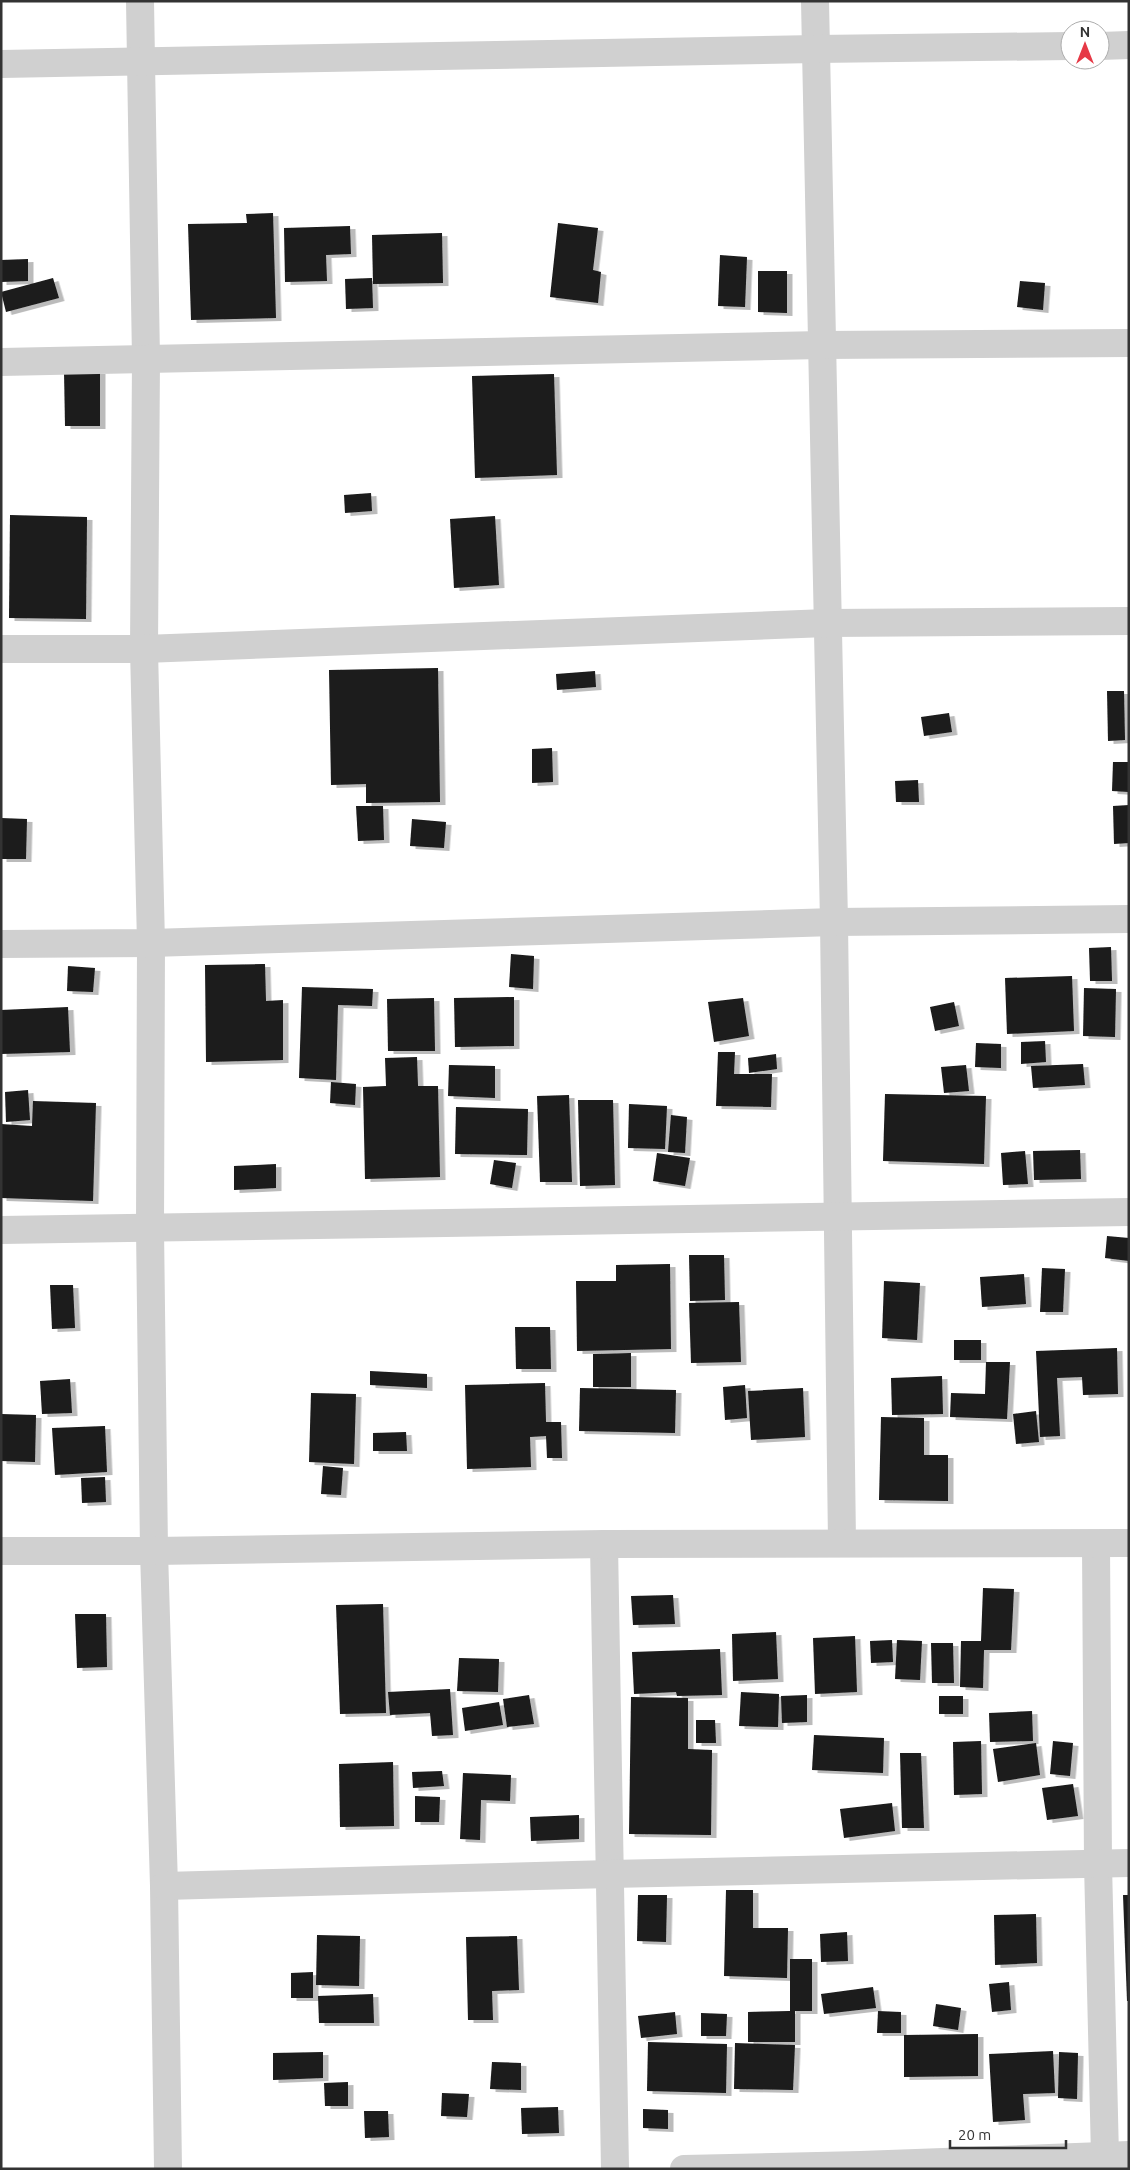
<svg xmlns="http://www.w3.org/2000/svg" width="1130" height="2170" viewBox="0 0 1130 2170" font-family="Ubuntu,sans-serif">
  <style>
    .building { fill: #1a1a1a; filter: url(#shadow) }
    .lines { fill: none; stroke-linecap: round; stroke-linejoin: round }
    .minor { stroke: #d0d0d0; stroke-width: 28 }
  </style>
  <defs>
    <filter id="shadow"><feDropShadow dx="5.5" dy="3" stdDeviation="0" flood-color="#0004"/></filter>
  </defs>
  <rect width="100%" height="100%" fill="#fff"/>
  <g class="building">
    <path d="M273 213 276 318 191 320 188 224 247 223 246 214Z"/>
    <path d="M558 223 598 228 593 270 601 272 598 303 550 297Z"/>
    <path d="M350 226 351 254 326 255 327 281 285 282 284 228Z"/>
    <path d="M442 233 443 283 373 284 372 235Z"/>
    <path d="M720 255 747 257 745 307 718 306Z"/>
    <path d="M28 259V281L1 282V260Z"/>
    <path d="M758 271H787V313L758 312Z"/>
    <path d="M53 278 59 298 6 312 1 292Z"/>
    <path d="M372 278 373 308 346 309 345 279Z"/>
    <path d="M1020 281 1045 283 1043 310 1017 307Z"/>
    <path d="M64 371H100V426H65Z"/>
    <path d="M554 374 557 475 475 478 472 376Z"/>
    <path d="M371 493 372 511 345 513 344 495Z"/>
    <path d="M10 515 87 517 86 619 9 618Z"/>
    <path d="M495 516 499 585 454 588 450 519Z"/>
    <path d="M438 668 440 802 366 803V784L331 785 329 670Z"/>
    <path d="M595 671 596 687 557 690 556 674Z"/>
    <path d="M1107 691H1124L1125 740 1108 741Z"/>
    <path d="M949 713 952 732 924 736 921 717Z"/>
    <path d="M552 748 553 782 532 783V749Z"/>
    <path d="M1113 762H1129V792L1112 791Z"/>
    <path d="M918 780 919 802H896L895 781Z"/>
    <path d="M1129 805V843L1114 844 1113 806Z"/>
    <path d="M356 806H383L384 840 358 841Z"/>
    <path d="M1 818 27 819 26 859H1Z"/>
    <path d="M412 819 446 822 444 848 410 846Z"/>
    <path d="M1111 947 1112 981H1090L1089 948Z"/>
    <path d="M511 954 534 956 533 989 509 987Z"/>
    <path d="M265 964 266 1001 283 1000V1060L206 1062 205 965Z"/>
    <path d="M68 966 95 968 93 992 67 991Z"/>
    <path d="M1072 976 1074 1031 1007 1034 1005 978Z"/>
    <path d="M302 987 373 989 372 1006 338 1005 336 1080 299 1078Z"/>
    <path d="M1084 988 1116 989 1115 1037 1083 1036Z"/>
    <path d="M514 997V1046L455 1047 454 998Z"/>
    <path d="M434 998 435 1051H388L387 999Z"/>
    <path d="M743 998 749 1036 714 1042 708 1002Z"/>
    <path d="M954 1002 959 1026 935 1031 930 1007Z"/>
    <path d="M68 1007 70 1052 1 1054V1010Z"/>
    <path d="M1045 1041 1046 1062 1021 1064V1042Z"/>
    <path d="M976 1043 1001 1044V1068L975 1067Z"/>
    <path d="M718 1052H735L734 1074H772L771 1107 716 1106Z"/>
    <path d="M776 1054 777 1069 749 1073 748 1058Z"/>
    <path d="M417 1057 418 1086H438L440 1177 365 1179 363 1087 386 1086 385 1058Z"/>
    <path d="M1083 1064 1085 1085 1033 1088 1031 1066Z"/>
    <path d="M449 1065 495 1066V1098L448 1096Z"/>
    <path d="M966 1065 969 1091 944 1093 941 1067Z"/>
    <path d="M331 1082 356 1084 355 1105 330 1103Z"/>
    <path d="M28 1090 30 1120 6 1122 5 1092Z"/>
    <path d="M885 1094 986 1096 984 1164 883 1161Z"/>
    <path d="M569 1095 572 1182H540L537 1096Z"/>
    <path d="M578 1100H613L615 1185 580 1186Z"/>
    <path d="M33 1101 96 1103 93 1201 1 1198V1124L32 1126Z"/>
    <path d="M629 1104 667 1106 665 1149 628 1148Z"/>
    <path d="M456 1107 528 1109 527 1155 455 1154Z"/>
    <path d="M671 1115 687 1117 685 1153 668 1152Z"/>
    <path d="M1080 1150 1081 1179 1034 1180 1033 1151Z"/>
    <path d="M1025 1151 1028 1184 1003 1185 1001 1153Z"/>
    <path d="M657 1153 690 1158 685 1186 653 1181Z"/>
    <path d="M494 1160 516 1163 512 1188 490 1184Z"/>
    <path d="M276 1164V1188L234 1190V1166Z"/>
    <path d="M1107 1236 1129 1238V1261L1105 1258Z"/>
    <path d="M689 1255H724L725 1300 690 1301Z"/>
    <path d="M670 1264 671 1349 577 1351 576 1281H616V1265Z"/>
    <path d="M1042 1268 1065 1269 1063 1312H1040Z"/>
    <path d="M1024 1274 1026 1304 982 1307 980 1277Z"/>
    <path d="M884 1281 920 1283 917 1340 882 1338Z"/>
    <path d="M50 1285H73L75 1328 52 1329Z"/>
    <path d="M739 1302 741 1362 691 1363 689 1303Z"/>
    <path d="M515 1327H550L551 1369H516Z"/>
    <rect x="954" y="1340" width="27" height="20"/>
    <path d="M1117 1348 1118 1394 1083 1395 1082 1377 1057 1378 1060 1436 1040 1437 1036 1351Z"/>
    <path d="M631 1353V1387H593V1354Z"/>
    <path d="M986 1362H1010L1007 1419 950 1417 951 1393 985 1394Z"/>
    <path d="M370 1371 427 1374V1388L370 1385Z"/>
    <path d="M942 1376 943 1414 892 1415 891 1378Z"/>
    <path d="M70 1379 72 1413 42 1414 40 1381Z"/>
    <path d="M545 1383 546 1422H561L562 1458H547L546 1436 530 1437 531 1467 467 1469 465 1385Z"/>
    <path d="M745 1385 747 1418 725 1420 723 1387Z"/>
    <path d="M580 1388 676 1390 675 1433 579 1431Z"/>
    <path d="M803 1388 805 1437 751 1440 748 1391Z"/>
    <path d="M311 1393 356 1394 354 1464 309 1462Z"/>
    <path d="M1036 1411 1039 1442 1016 1444 1013 1414Z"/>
    <path d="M1 1414 36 1415 35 1462 1 1461Z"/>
    <path d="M881 1417 924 1418V1455H948V1501L879 1500Z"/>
    <path d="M105 1426 107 1472 55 1475 52 1428Z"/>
    <path d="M406 1432 407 1451H373V1433Z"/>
    <path d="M323 1466 343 1468 341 1495 321 1494Z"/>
    <path d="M105 1477 106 1502 82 1503 81 1478Z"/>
    <path d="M983 1588 1014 1589 1011 1650H984L983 1688 960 1687 961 1641H981Z"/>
    <path d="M673 1595 675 1624 633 1625 631 1596Z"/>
    <path d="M383 1604 386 1713 340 1714 336 1605Z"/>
    <path d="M75 1614H106L107 1667 77 1668Z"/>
    <path d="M776 1632 778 1679 733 1681 732 1634Z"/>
    <path d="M855 1636 857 1692 815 1694 813 1638Z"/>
    <path d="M892 1640 893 1662 871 1663 870 1641Z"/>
    <path d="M897 1640 922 1641 920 1680 895 1679Z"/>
    <path d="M931 1643H953L954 1683H932Z"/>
    <path d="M720 1649 722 1695 677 1696 676 1692 634 1694 632 1652Z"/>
    <path d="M459 1658 499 1659 498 1692 457 1691Z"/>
    <path d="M450 1689 453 1735 432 1736 430 1713 390 1715 388 1692Z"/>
    <path d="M741 1692 779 1694 778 1727 739 1726Z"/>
    <path d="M529 1695 534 1724 507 1727 503 1699Z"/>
    <path d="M807 1695V1722L782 1723 781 1696Z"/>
    <rect x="939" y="1696" width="24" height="18"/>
    <path d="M631 1697 688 1698V1749L712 1750 711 1835 629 1834Z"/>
    <path d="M499 1702 503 1725 465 1731 462 1708Z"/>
    <path d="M1032 1711 1033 1741 990 1742 989 1713Z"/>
    <path d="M696 1720H715L716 1743H696Z"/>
    <path d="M814 1735 884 1738 883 1773 812 1770Z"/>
    <path d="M981 1741 982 1794 954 1795 953 1742Z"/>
    <path d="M1053 1741 1073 1743 1070 1776 1050 1774Z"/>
    <path d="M1036 1743 1040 1775 998 1782 993 1749Z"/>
    <path d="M900 1753H921L924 1828H902Z"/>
    <path d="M393 1762 394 1826 340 1827 339 1764Z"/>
    <path d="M442 1771 444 1786 413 1788 412 1772Z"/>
    <path d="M463 1773 511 1775 510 1801 481 1800 480 1840 460 1839Z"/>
    <path d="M1073 1784 1078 1816 1047 1820 1042 1788Z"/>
    <path d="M415 1796 440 1797 439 1822H415Z"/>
    <path d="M892 1803 895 1831 844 1838 840 1809Z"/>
    <path d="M579 1815V1839L531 1841 530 1817Z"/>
    <path d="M726 1890H753V1928H788L787 1978 724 1976Z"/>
    <path d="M638 1895H667L666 1942 637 1941Z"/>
    <path d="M1123 1895H1129V2001H1127Z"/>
    <path d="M1036 1914 1037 1963 995 1965 994 1915Z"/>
    <path d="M847 1932 848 1961 821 1962 820 1934Z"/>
    <path d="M317 1935 360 1936 359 1986 316 1985Z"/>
    <path d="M517 1936 519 1990 492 1991 493 2020H468L466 1937Z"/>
    <path d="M790 1959H812V2011H795V2042H748V2012L790 2011Z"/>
    <path d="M313 1972V1998H291V1973Z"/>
    <path d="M1009 1982 1011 2010 992 2012 989 1984Z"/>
    <path d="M873 1987 876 2008 824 2014 821 1994Z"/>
    <path d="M373 1994 374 2023H319L318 1996Z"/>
    <path d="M936 2004 961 2008 958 2030 933 2026Z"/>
    <path d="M878 2011 901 2012V2033H877Z"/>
    <path d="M675 2012 677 2034 641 2038 638 2016Z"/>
    <path d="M701 2013 727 2014 726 2036H701Z"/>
    <path d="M978 2034V2076L904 2077V2035Z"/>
    <path d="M648 2042 727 2044 726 2093 647 2091Z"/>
    <path d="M735 2043 795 2045 793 2090 734 2089Z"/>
    <path d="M1053 2051 1055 2093 1023 2094 1025 2120 993 2122 989 2054Z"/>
    <path d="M323 2052V2078L273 2080V2053Z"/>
    <path d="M1059 2052 1078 2053 1077 2099 1058 2098Z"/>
    <path d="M492 2062 521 2063V2090L490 2089Z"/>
    <path d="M348 2082V2106H325L324 2083Z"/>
    <path d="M442 2093 469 2094 467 2117 441 2116Z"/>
    <path d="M558 2107 559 2133 522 2134 521 2108Z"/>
    <path d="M643 2109 668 2110V2129L643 2128Z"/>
    <path d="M364 2111H388L389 2137 365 2138Z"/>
  </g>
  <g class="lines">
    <g class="minor">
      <path d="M140 1 146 359 144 649 151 943 150 1228 154 1551 164 1886 168 2169"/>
      <path d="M815 1 834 922 842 1543"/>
      <path d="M1100 46 1129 45"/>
      <path d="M1 64 816 49 1070 46"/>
      <path d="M1 362 822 345 1129 343"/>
      <path d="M1 649H144L827 623 1129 621"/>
      <path d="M1 944 151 943 834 922 1129 919"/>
      <path d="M1 1230 1129 1212"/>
      <path d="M604 1544 615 2169"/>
      <path d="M1096 1544 1098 1864 1105 2156"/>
      <path d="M1 1551H154L604 1544 1129 1543"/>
      <path d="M164 1886 610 1874 1129 1863"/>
      <path d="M684 2169 861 2165 1129 2155"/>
    </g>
  </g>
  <rect width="1130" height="2170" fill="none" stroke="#333333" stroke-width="5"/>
  <g transform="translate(1085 45)"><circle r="24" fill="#ffffff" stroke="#adadad"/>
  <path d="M0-4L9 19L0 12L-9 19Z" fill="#e63946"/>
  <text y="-8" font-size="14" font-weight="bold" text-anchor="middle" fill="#333333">N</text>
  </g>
  <path d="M950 2140v8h116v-8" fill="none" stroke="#333333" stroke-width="2.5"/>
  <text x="958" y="2140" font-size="15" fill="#333333" stroke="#ffffff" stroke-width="4" paint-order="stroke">20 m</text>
</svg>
